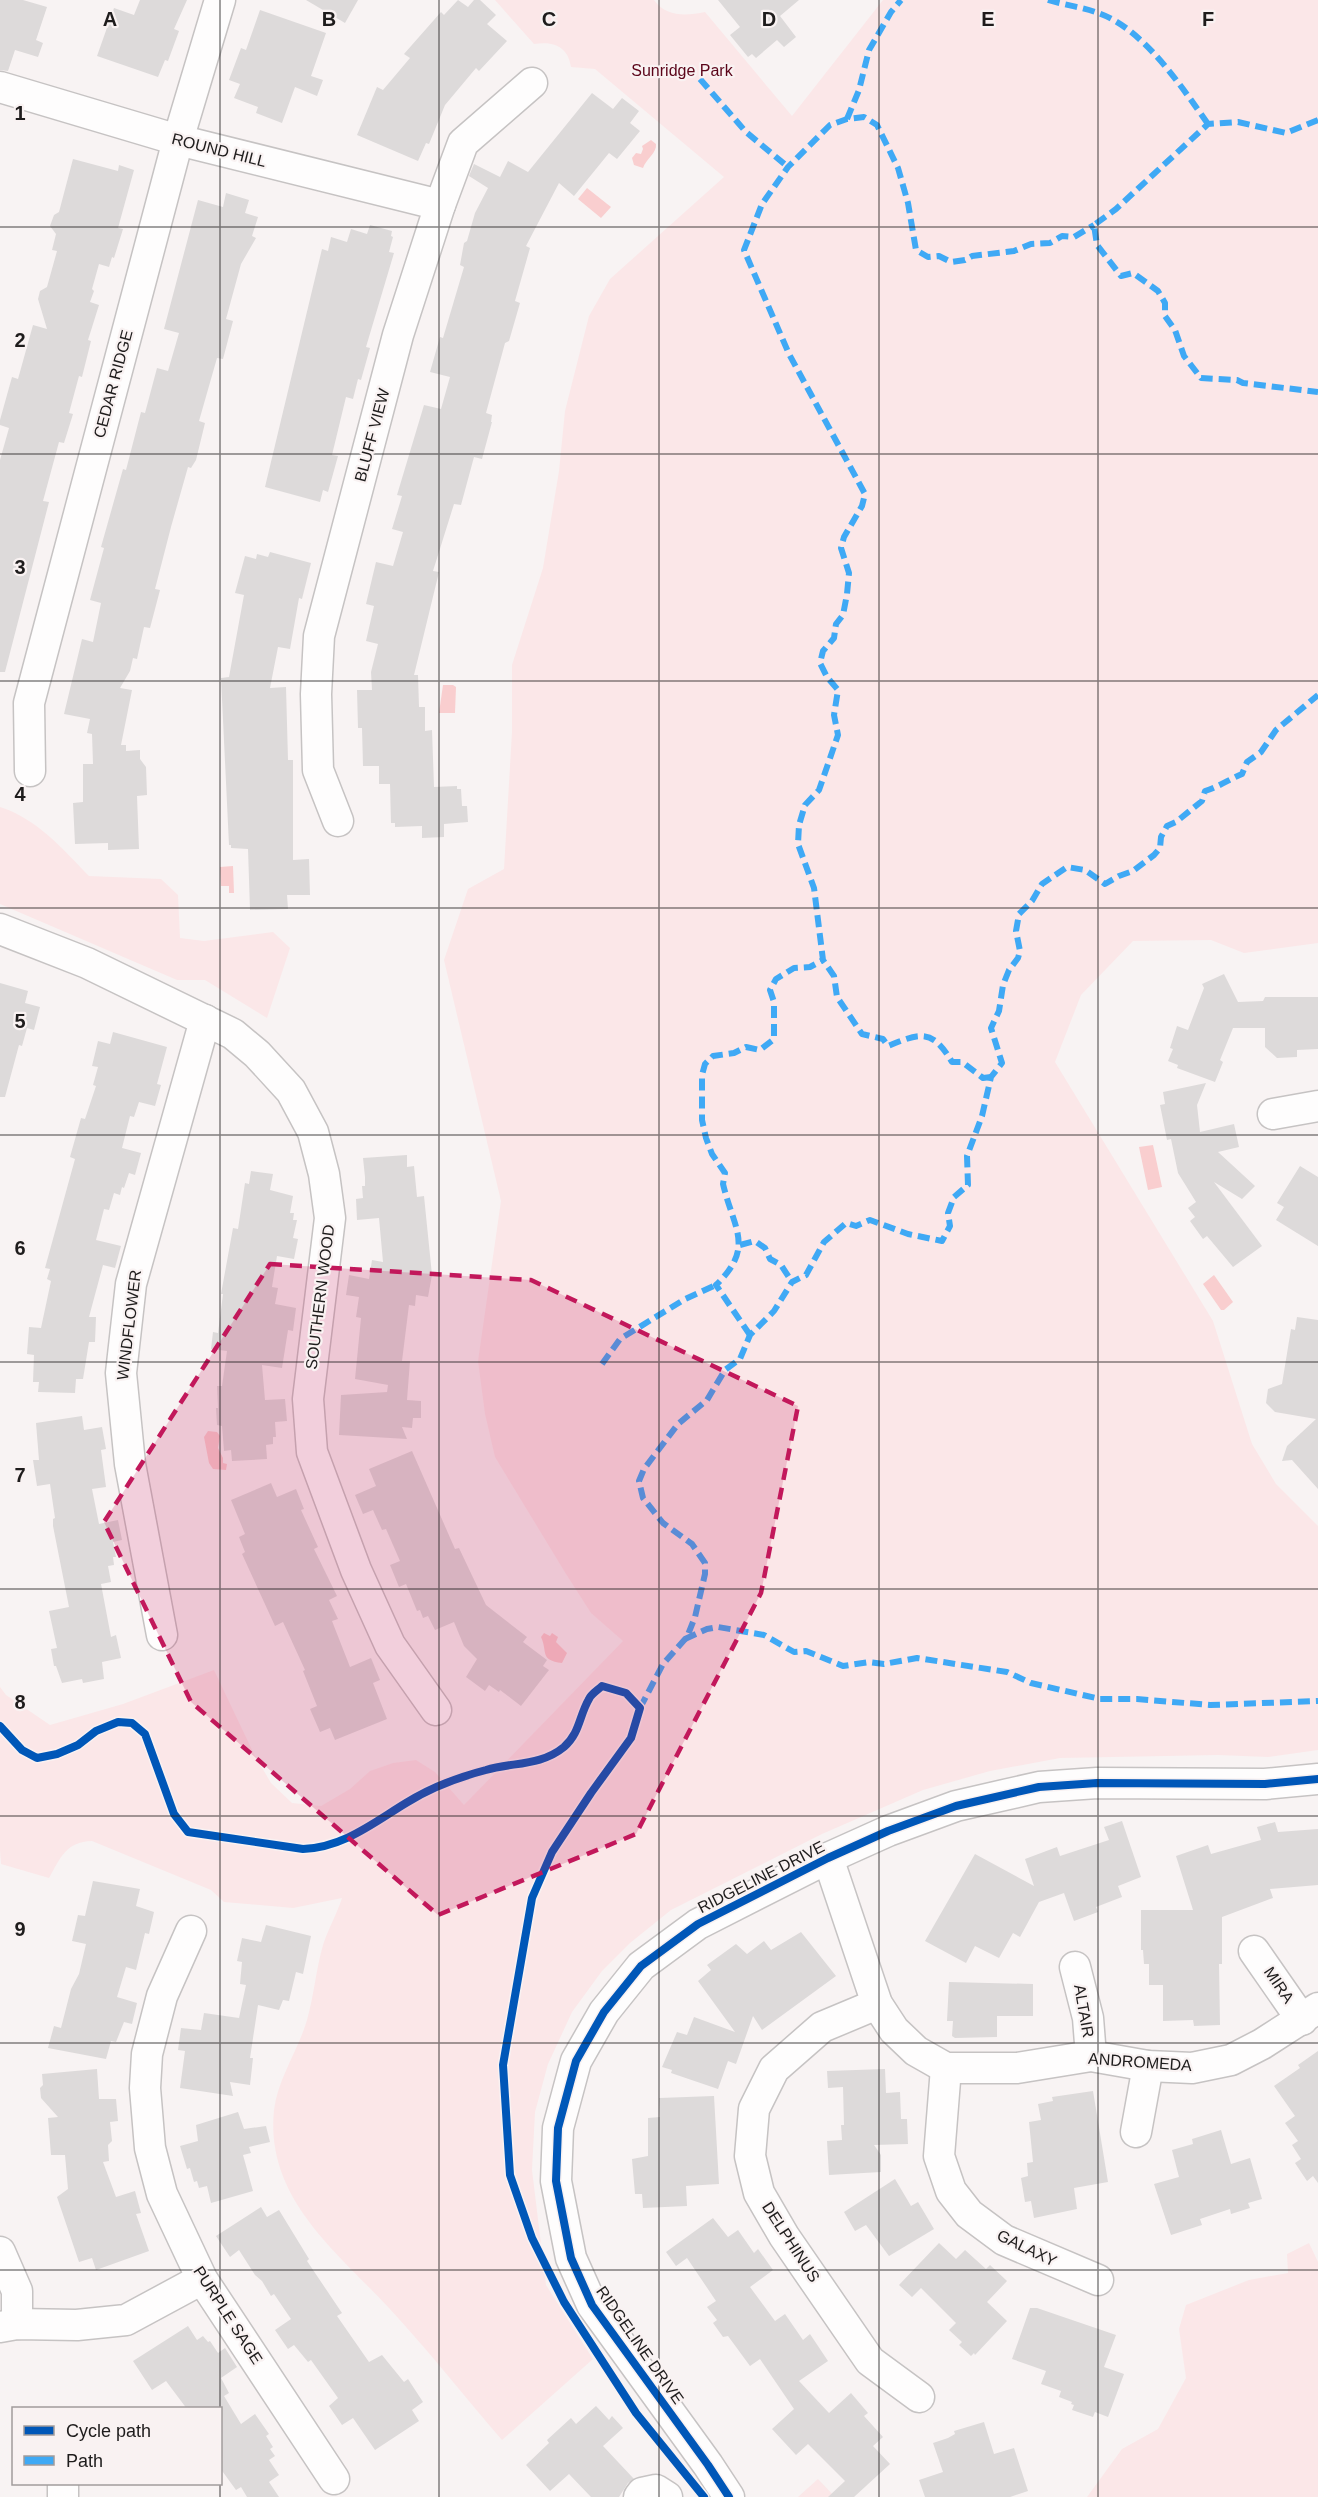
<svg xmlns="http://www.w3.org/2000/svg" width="1318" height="2497" viewBox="0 0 1318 2497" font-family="Helvetica,sans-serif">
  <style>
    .green { fill: #fbe7e8 }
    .water { fill: #f9cecf }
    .building { fill: #dddada }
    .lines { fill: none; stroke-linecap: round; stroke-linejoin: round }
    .minor-casing { stroke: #c6c3c3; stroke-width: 33 }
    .minor { stroke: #fefdfd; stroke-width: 30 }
    .quiet { stroke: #3fa9f5; stroke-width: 6; stroke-dasharray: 12 6; stroke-linecap: butt }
    .cycleway-casing { stroke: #f9f2f2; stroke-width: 11 }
    .cycleway { stroke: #0057b8; stroke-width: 8 }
    .marked { fill: #c2185b; fill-opacity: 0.2; stroke: #c2185b; stroke-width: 4.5; stroke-dasharray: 12 8; stroke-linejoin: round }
    .grid { fill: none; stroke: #1e1c1c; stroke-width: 1.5; stroke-opacity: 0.55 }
    .labels { text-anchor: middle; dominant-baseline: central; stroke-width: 4.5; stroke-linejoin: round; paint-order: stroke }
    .park-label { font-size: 16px; fill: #5b0419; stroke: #f9f2f2 }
    .street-label { font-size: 16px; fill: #1e1c1c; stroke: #f9f2f2 }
    .grid-label { font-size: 20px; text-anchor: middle; font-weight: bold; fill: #1e1c1c; stroke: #f9f2f2; stroke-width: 4.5; stroke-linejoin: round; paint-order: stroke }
  </style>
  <rect width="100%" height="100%" fill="#f8f3f3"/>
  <g class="green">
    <path d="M495 0H654C666 17 686 16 705 12L792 116 883 0H1318V943L1244 953 1211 940 1133 941 1081 995 1055 1062 1213 1321 1252 1444 1276 1484 1318 1526V1750L1268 1757 1218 1755 1060 1758 990 1771 923 1790 822 1834 671 1910 630 1943 602 1971 572 2012 548 2064 535 2112 532 2170 546 2285 593 2359 502 2440C464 2396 428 2350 389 2308 336 2251 265 2198 274 2110 278 2078 298 2051 307 2020 314 1996 316 1969 323 1945 328 1929 337 1914 342 1898L293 1908 224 1902 211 1890 92 1841C66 1842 61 1857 49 1878L1 1864 0 1850V1687L6 1695 50 1725 123 1704 214 1670 254 1754 271 1783 292 1803 321 1806 350 1789 370 1771 393 1763 416 1760 435 1772 464 1805 623 1641 591 1613 566 1574 495 1457 485 1414 478 1361 501 1201 444 960 468 889 504 869 512 732V665L543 568 559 471 565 411 589 316 610 279 724 177 595 69 571 67C568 46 553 41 534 44Z"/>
    <path d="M0 807C36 818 63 849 89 876L161 879 178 895 180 938 204 941 273 932 290 948 267 1018 205 980H177L0 904Z"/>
    <path d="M1309 2243 1318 2262V2497H1087L1122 2449 1158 2429 1186 2378 1179 2329 1186 2305 1249 2280 1288 2273 1287 2254Z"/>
    <path d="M818 2479 835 2497H798Z"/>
  </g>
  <g class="water">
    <path d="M651 140 656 144C657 153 646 159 643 168L634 165 632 158 636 153 641 154 643 149 642 146Z"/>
    <path d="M587 188 611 207 601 218 578 199Z"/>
    <path d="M443 685H453L456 687 455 713H439Z"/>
    <path d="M233 866 234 893H229V886H221L220 867Z"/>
    <path d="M1153 1145 1162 1187 1148 1190 1139 1147Z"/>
    <path d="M1214 1275 1233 1302 1224 1310H1221L1203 1284Z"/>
    <path d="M208 1431 217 1432 220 1436 218 1448 223 1458V1463L227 1464 226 1470 213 1469 209 1463 204 1437Z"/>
    <path d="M544 1633 550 1636 552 1633 558 1637 556 1642 567 1653 562 1663C539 1660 548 1652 541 1637Z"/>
  </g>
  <g class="building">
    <path d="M0 0H23L47 7 36 40 43 43 38 57 15 50 8 71 0 70Z"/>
    <path d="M140 0H187L174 29 179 31 168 61 165 60 158 77 97 56 114 8 134 15Z"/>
    <path d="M306 0H358L345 23Z"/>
    <path d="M458 0 468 7 474 0H480L496 15 487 24 507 41 479 71 476 68 445 105 429 144 426 143 418 161 357 135 377 87 383 90 410 58 404 54 441 12 444 15Z"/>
    <path d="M718 0H799L780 16 796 37 784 47 777 40 756 58 752 54 748 57 730 35 740 27Z"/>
    <path d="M260 10 326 33 311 76 323 80 317 96 295 87 282 123 256 113 258 107 234 98 240 84 229 80 241 48 246 50Z"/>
    <path d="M592 93 613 109 622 98 639 111 630 123 640 131 617 159 609 153 574 196 559 183 526 246 530 248 515 301 520 303 509 341 505 343 486 413 492 415 491 422H492L482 459 474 457 461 505 454 504 433 571 439 572 414 675H418L419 707H425V731L432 730 434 787 457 786V789H461L462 806H467L468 822 444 824V837L422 838V826L395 827V823H391L390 784H379V766H363L362 728H358L357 690H372L371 672 378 644 366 641 374 606 366 604 376 562 393 566 403 532 392 529 402 496 397 495 424 405 441 409 450 377 430 372 440 337 443 338 464 267 460 265 464 243 467 241 475 213 488 188 469 176 474 164 500 177 508 161 528 172Z"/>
    <path d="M73 159 118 171 119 165 134 170 118 228 123 229 114 258 112 257 109 267 99 264 92 289 94 291 90 302 99 305 88 340 91 341 82 377 79 376 69 413 73 414 64 443 59 442 43 501 49 502 5 672H0V460L9 428 0 425V420L12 377 18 379 33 325 47 329 38 299 40 291 47 287 57 251 52 250 56 234 50 226 54 215 59 212Z"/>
    <path d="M226 193 249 200 245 213 258 217 252 236 256 238 241 264 226 319 233 321 223 359 217 358 199 421 205 423 196 460 191 468 188 467 171 527 155 589 160 590 150 628 144 627 137 659 133 658 130 671 120 688 132 690 121 745H126V751L140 750V759L146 767 147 795 137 796 139 849 108 850V843L75 844 73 803 83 802V764H93L92 734 87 733 90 719 64 714 82 639 93 642 101 603 90 600 104 548 101 547 123 469 126 470 141 412 145 413 157 368 168 371 179 333 164 329 198 200 223 207Z"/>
    <path d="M370 225 392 231 391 236 393 237 389 252 394 253 366 347 370 348 361 380 358 379 353 399 346 397 332 455 338 456 328 492 323 490 320 502 265 487 322 249 328 251 331 237 347 242 351 229 367 234Z"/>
    <path d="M270 552 311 563 302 599 299 598 290 649 278 647 270 688 286 687 288 760H293V860L309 859 310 895H287L288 909 250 910 248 849 231 848V845H229L221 678 229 677 244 595 235 593 245 556 256 559 257 554 268 557Z"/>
    <path d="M1224 974 1238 1002 1263 1001 1265 997H1318V1049L1297 1050V1057L1277 1058 1265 1047V1028H1233L1220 1060 1223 1062 1215 1082 1177 1068 1178 1065 1168 1061 1173 1049 1170 1048 1177 1026 1188 1030 1204 988 1202 984Z"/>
    <path d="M0 983 28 991 25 1003 40 1007 34 1030 27 1028 22 1046 19 1045 5 1097H0Z"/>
    <path d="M113 1032 167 1047 157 1084 161 1085 155 1106 139 1102 134 1117 130 1116 122 1148 141 1153 135 1175 129 1173 124 1188 122 1187 120 1195 114 1193 109 1210 104 1209 96 1240 121 1246 115 1268 103 1265 89 1317H96L95 1342H89L83 1379H76L75 1393 38 1392 39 1382H33L34 1355 27 1354 29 1327 41 1328 51 1281 47 1279 50 1269 45 1268 75 1159 70 1157 81 1118 85 1119 96 1086 93 1085 98 1067 92 1066 98 1041 110 1044Z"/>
    <path d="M1206 1083 1197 1105 1200 1132 1234 1124 1239 1147 1218 1152 1255 1186 1242 1199 1214 1182 1262 1246 1233 1267 1207 1236 1203 1239 1190 1221 1195 1217 1188 1208 1196 1202 1178 1173 1171 1139 1167 1140 1160 1105 1165 1104 1163 1092Z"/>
    <path d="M407 1155V1167L414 1166 417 1197 424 1196 432 1275 428 1297 416 1295 415 1306 409 1305 402 1361H410L407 1400 421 1401V1418H413L412 1428 402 1427 407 1439 339 1435 341 1395 387 1392 388 1385 355 1379 361 1318 356 1317 359 1297 346 1295 349 1275 369 1279 372 1260 383 1262 379 1218 357 1220 356 1199 363 1198 362 1186H365V1177L363 1158Z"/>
    <path d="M1300 1166 1318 1177V1246L1276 1220 1284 1207 1277 1203Z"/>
    <path d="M251 1171 273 1174 270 1190 293 1196 290 1213H294L293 1220H297L293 1238 298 1239 294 1259 277 1256 272 1287 278 1288 275 1304 296 1308 293 1331 288 1330 282 1368 262 1365 265 1400 285 1399 287 1421 275 1422 276 1437H273V1444L266 1445 267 1459 232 1461 231 1450 224 1451 222 1426 217 1425 216 1408H218L217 1386H222L227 1351 211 1349 213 1332 218 1333 223 1294H221L233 1228 238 1229 245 1183 249 1184Z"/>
    <path d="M1297 1317 1318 1320V1489L1292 1460 1282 1461 1287 1446 1316 1419 1275 1412 1266 1403 1268 1389 1282 1384 1291 1329 1295 1330Z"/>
    <path d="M82 1416 84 1430 102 1427 106 1449 101 1450 106 1487 92 1489 99 1524 118 1520 122 1540 113 1542 116 1557H113L114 1565 108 1566 111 1582 101 1584 111 1637 116 1635 121 1658 102 1662 104 1679 83 1683 82 1679 62 1683 56 1666H54L51 1649 57 1648 49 1611 69 1607 53 1526V1519L55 1518 50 1484 37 1486 33 1460H39L36 1423Z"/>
    <path d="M412 1451 455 1549 459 1548 486 1605 527 1637 523 1642 547 1660 543 1666 549 1670 521 1706 500 1690 499 1692 489 1685 485 1691 466 1677 477 1659 464 1646 454 1622 435 1630 428 1616 423 1618 420 1610 417 1611 406 1584 399 1587 390 1565 400 1561 386 1529 382 1530 373 1510 363 1514 355 1495 376 1486 369 1469Z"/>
    <path d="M271 1483 277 1497 296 1489 304 1509 301 1510 318 1547 314 1549 337 1596 329 1600 338 1619 332 1621 350 1667 371 1658 380 1680 373 1683 387 1719 335 1740 330 1728 320 1732 310 1709 317 1706 303 1671 305 1670 283 1622 275 1626 242 1554 245 1552 239 1537 245 1534 231 1500Z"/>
    <path d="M1122 1821 1141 1877 1118 1886 1122 1897 1096 1907 1098 1912 1074 1921 1064 1893 1039 1902 1020 1937 1013 1933 999 1958 975 1946 966 1963 925 1941 975 1854 1034 1886 1025 1859 1057 1847 1060 1856 1109 1840 1104 1827Z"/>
    <path d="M1275 1822 1278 1832 1318 1829V1885L1270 1889 1273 1898 1222 1917V1964H1219L1220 2025 1194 2026 1193 2020 1163 2021V1985H1149V1964H1144L1143 1950H1141V1910H1193L1176 1856 1208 1845 1211 1854 1261 1840 1257 1827Z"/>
    <path d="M93 1881 140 1889 136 1906 154 1912 149 1934 145 1933 136 1970 126 1967 117 1997 137 2003 132 2024 124 2022 116 2042 111 2041 106 2059 48 2048 54 2026 61 2028 71 1989 79 1974 86 1944 72 1941 78 1915 85 1916Z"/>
    <path d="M266 1925 311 1936 303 1974 296 1972 289 2001 283 2000 279 2010 258 2005 250 2058H253L250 2085 230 2082 233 2096 180 2088 185 2051 178 2050 181 2028 201 2030 204 2013 239 2018 246 1985 240 1984 242 1962 237 1961 242 1938 261 1942Z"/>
    <path d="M801 1932 836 1976 762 2030 753 2016 736 2064 728 2061 718 2089 671 2073 672 2070 662 2067 677 2032 687 2035 694 2017 735 2032 698 1981 711 1970 707 1965 736 1944 747 1954 764 1941 771 1950Z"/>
    <path d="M949 1982 1033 1984V2016H997V2037L955 2038 952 2036 953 2021H947Z"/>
    <path d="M1318 2051V2183L1313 2176 1307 2181 1295 2163 1301 2159 1292 2145 1298 2141 1285 2123 1295 2116 1274 2086 1300 2068 1298 2065Z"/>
    <path d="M97 2069 99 2099H116L118 2121 110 2122 112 2141 108 2145 109 2161 103 2162 116 2197 135 2191 141 2213 136 2214 149 2251 96 2270 92 2258 79 2262 57 2197 68 2189 65 2155H51L48 2118 58 2117 41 2098 40 2088 43 2085 42 2074Z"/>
    <path d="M885 2069 886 2093 900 2092 901 2119H907L908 2144 874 2145 881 2155V2172L829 2175 827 2141 842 2140 841 2125H844L843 2087 828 2088 827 2071Z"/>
    <path d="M1093 2091 1108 2182 1074 2188 1077 2209 1034 2218 1031 2201 1025 2202 1021 2178 1028 2176 1027 2163 1033 2162 1029 2122 1041 2120 1038 2104 1053 2101 1052 2097Z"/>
    <path d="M714 2096 719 2184 686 2186 687 2206 643 2208 642 2194H635L632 2159 648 2156V2118L660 2117 659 2098Z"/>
    <path d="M238 2112 244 2129 266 2126 270 2142 249 2147 251 2153 243 2155 253 2191 211 2203 207 2186 199 2188 197 2181 194 2182 190 2168 187 2169 180 2146 198 2141 196 2125Z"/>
    <path d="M1221 2130 1231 2164 1250 2158 1262 2199 1248 2203 1250 2208 1231 2214 1230 2209 1200 2219 1202 2225 1171 2235 1154 2184 1179 2177 1172 2150 1193 2144 1192 2139Z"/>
    <path d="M895 2179 911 2206 918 2202 934 2229 889 2256 866 2225 855 2231 844 2212Z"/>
    <path d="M261 2207 267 2217 279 2210 309 2259 307 2261 342 2313 337 2316 369 2362 382 2355 404 2382 408 2379 423 2402 412 2410 419 2421 375 2450 353 2418 342 2425 329 2406 338 2398 311 2360 308 2362 294 2345 288 2349 275 2330 291 2319 274 2294 271 2296 262 2281 255 2275 239 2250 230 2257 216 2236Z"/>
    <path d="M713 2218 728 2237 738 2230 754 2253 758 2249 773 2270 750 2287 775 2321 785 2314 803 2340 810 2334 828 2361 799 2381 829 2413 851 2393 868 2413 864 2416 883 2437 873 2446 890 2464 854 2497H828L845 2481 808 2444 796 2455 772 2429 794 2409 760 2359 750 2366 728 2336 723 2337 713 2323 717 2320 707 2307 716 2301 687 2258 676 2266 666 2252Z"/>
    <path d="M939 2243 956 2259 965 2250 986 2269 990 2265 1007 2281 987 2302 1007 2321 975 2355 974 2353 971 2356 959 2345 962 2342 949 2330 956 2323 921 2288 912 2297 899 2285Z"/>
    <path d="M1030 2308H1037L1116 2335 1104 2367 1124 2374 1108 2417 1095 2412 1093 2417 1072 2410 1074 2405 1071 2404 1072 2402 1059 2397 1061 2391 1041 2384 1046 2371 1012 2359Z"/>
    <path d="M188 2326 197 2340 203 2336 208 2342 210 2341 218 2353 225 2348 237 2367 221 2378 229 2393 224 2396 241 2424 255 2414 269 2434 266 2436 273 2447 270 2449 275 2456 269 2460 279 2475 269 2482 279 2497H247L241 2487 236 2490 220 2468V2409H187L166 2381 152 2390 133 2361Z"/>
    <path d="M596 2406 609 2420 612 2416 623 2428 603 2446 634 2479 628 2483 619 2497H591L569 2474 550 2491 526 2465 549 2443 547 2440 571 2418 576 2424Z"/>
    <path d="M984 2422 994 2454 1014 2448 1028 2491 1010 2497H925L919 2480 943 2472 933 2443 948 2438 955 2434 954 2431Z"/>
  </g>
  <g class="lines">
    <g class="minor-casing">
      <g id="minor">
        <path d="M0 87 178 140 440 205"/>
        <path d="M30 771 29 703 178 140 220 0"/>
        <path d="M338 821 318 770 316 694 319 636 398 335 440 205 463 143 532 83"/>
        <path d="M0 929 87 963 233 1034 257 1054 291 1091 313 1132 324 1174 330 1218 308 1399 312 1452 356 1570 390 1645 436 1710"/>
        <path d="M1273 1114 1318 1106"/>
        <path d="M162 1635 130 1464 121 1373 131 1284 205 1020"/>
        <path d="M828 1858 877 2004 894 2030 916 2051 946 2068H1017L1091 2056 1148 2066 1192 2068 1231 2060 1262 2044 1318 2008"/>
        <path d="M191 1931 162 1996 147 2054 145 2088 150 2148 162 2194 202 2279 334 2479"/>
        <path d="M1254 1951 1302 2020"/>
        <path d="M1075 1967 1088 2018 1091 2056"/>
        <path d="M877 2004 822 2027 774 2069 754 2109 750 2156 759 2193 784 2236 870 2361 919 2397"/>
        <path d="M946 2068 939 2156 951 2191 969 2214 1004 2240 1098 2280"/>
        <path d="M1136 2132 1148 2066"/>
        <path d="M0 2252 17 2291V2324"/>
        <path d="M0 2327 17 2324 77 2325 126 2320 202 2279"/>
        <path d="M63 2484V2497"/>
        <path d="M639 2497 642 2493 656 2490 667 2497"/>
        <path d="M729 2497 708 2465 592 2305 571 2258 556 2181 558 2128 576 2061 604 2012 641 1966 698 1924 828 1858 888 1831 956 1806 1039 1787 1097 1783 1265 1784 1318 1779"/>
      </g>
    </g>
    <use href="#minor" class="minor"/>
    <g class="quiet">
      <path d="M1048 0C1064 5 1082 7 1098 13 1143 28 1181 86 1208 124"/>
      <path d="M700 79 746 132 788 167"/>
      <path d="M847 119 859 90 869 50 891 12 901 0"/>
      <path d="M1318 120 1286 133 1238 122 1208 124 1116 209 1094 225 1097 245 1121 276 1133 273 1158 291 1165 303V316L1175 330 1184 356 1201 378 1237 380 1243 383 1318 392"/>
      <path d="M991 1077 983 1078 962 1062H952C932 1028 920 1033 888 1046L883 1039 862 1034 837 997 834 976 823 960 814 888 798 844 799 825 805 805 819 790 838 735 834 715 838 690 827 677 820 663 823 651 834 638 836 624 843 615 847 594 849 573 841 548 844 537 862 506 865 494 789 354 744 250 762 204 788 167 830 125 847 119 864 117 877 125 898 168 908 203 916 250 928 257 939 256 951 262 965 260 972 256 1014 251 1031 244 1050 243 1062 236 1074 237 1094 225"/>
      <path d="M740 1245 755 1241 765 1248 770 1259 781 1265 792 1282"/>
      <path d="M750 1335 716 1285C755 1247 734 1230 723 1184L725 1173 712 1154 706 1138 702 1120V1075L705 1064 713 1056 734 1053 746 1047 760 1050 774 1039V1002L770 990 776 979 794 968 810 967 823 960"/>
      <path d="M602 1364 620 1339 685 1299 716 1285"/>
      <path d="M685 1639 707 1629 718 1627 764 1635 794 1652 806 1651 843 1666 869 1662 884 1664 917 1658 1007 1672 1031 1683 1100 1699H1137L1210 1705 1318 1701"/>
      <path d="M640 1708 663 1664 687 1637 695 1617 705 1574V1563L692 1544 663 1523 643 1498 639 1481 644 1469 678 1424 707 1400 725 1370 740 1359 750 1335 774 1311 792 1282 806 1275 824 1242 846 1223 856 1226 870 1220 908 1234 942 1241 950 1226 948 1213 954 1197 968 1185 967 1156 982 1116 991 1077 1002 1063 991 1028 999 1011 1003 985 1009 970 1018 958 1020 951 1016 931 1019 914 1032 901 1042 884 1067 867 1085 870 1105 884 1119 876 1133 871 1154 855 1160 848 1161 837 1167 826 1176 822 1202 801 1205 791C1220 786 1228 780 1242 774L1247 762 1261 752 1276 730 1318 695"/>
    </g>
    <g class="cycleway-casing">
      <g id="cycleway">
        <path d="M0 1726 22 1750 37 1758 57 1754 78 1745 96 1731 118 1722 132 1723 145 1734 174 1814 188 1832 303 1849C344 1847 373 1823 406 1803 430 1788 459 1777 486 1770 513 1762 541 1766 564 1747 580 1733 579 1716 589 1699 591 1694 598 1690 602 1686L626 1693 640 1708 631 1738 591 1793 552 1852 532 1898 503 2065 510 2175 532 2238 564 2302 636 2413 704 2497"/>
        <path d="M729 2497 708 2465 592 2305 571 2258 556 2181 558 2128 576 2061 604 2012 641 1966 698 1924 828 1858 888 1831 956 1806 1039 1787 1097 1783 1265 1784 1318 1779"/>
      </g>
    </g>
    <use href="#cycleway" class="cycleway"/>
  </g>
  <path class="marked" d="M270 1264 531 1280 798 1406 761 1593 636 1834 438 1915 191 1702 104 1522Z"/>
  <path class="grid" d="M220 0V2408M439 0V2497M659 0V2497M879 0V2497M1098 0V2497M0 227H1318M0 454H1318M0 681H1318M0 908H1318M0 1135H1318M0 1362H1318M0 1589H1318M0 1816H1318M0 2043H1318M0 2270H1318M220 2484V2497"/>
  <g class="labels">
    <g class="park-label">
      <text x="682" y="70">Sunridge Park</text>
    </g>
    <g class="street-label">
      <text transform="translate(219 150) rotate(14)">ROUND HILL</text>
      <text transform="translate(113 384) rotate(-75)">CEDAR RIDGE</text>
      <text transform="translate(372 435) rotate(-75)">BLUFF VIEW</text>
      <text transform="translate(320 1297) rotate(-83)">SOUTHERN WOOD</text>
      <text transform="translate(129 1325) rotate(-83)">WINDFLOWER</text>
      <text transform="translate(761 1877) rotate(-27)">RIDGELINE DRIVE</text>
      <text transform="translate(1279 1985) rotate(56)">MIRA</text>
      <text transform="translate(1084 2011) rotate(80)">ALTAIR</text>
      <text transform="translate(1140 2062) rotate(4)">ANDROMEDA</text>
      <text transform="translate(791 2242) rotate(57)">DELPHINUS</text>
      <text transform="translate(1027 2248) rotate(26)">GALAXY</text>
      <text transform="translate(228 2315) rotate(57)">PURPLE SAGE</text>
      <text transform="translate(640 2345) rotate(55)">RIDGELINE DRIVE</text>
    </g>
  </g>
  <g class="grid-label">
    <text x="110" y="26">A</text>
    <text x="329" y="26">B</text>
    <text x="549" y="26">C</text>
    <text x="769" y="26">D</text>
    <text x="988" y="26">E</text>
    <text x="1208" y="26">F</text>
    <text x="20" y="120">1</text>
    <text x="20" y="347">2</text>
    <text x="20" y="574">3</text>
    <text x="20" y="801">4</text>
    <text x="20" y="1028">5</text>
    <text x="20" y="1255">6</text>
    <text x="20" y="1482">7</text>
    <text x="20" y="1709">8</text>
    <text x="20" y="1936">9</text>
  </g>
  <rect x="12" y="2407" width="210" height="78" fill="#f9f2f2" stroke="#a19c9c" stroke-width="1.5"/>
  <rect x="24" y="2426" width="30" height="9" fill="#0057b8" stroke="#a19c9c" stroke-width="1.5"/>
  <text x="66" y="2437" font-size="18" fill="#1e1c1c">Cycle path</text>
  <rect x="24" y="2456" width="30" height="9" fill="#3fa9f5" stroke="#a19c9c" stroke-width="1.5"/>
  <text x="66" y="2467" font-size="18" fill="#1e1c1c">Path</text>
</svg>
